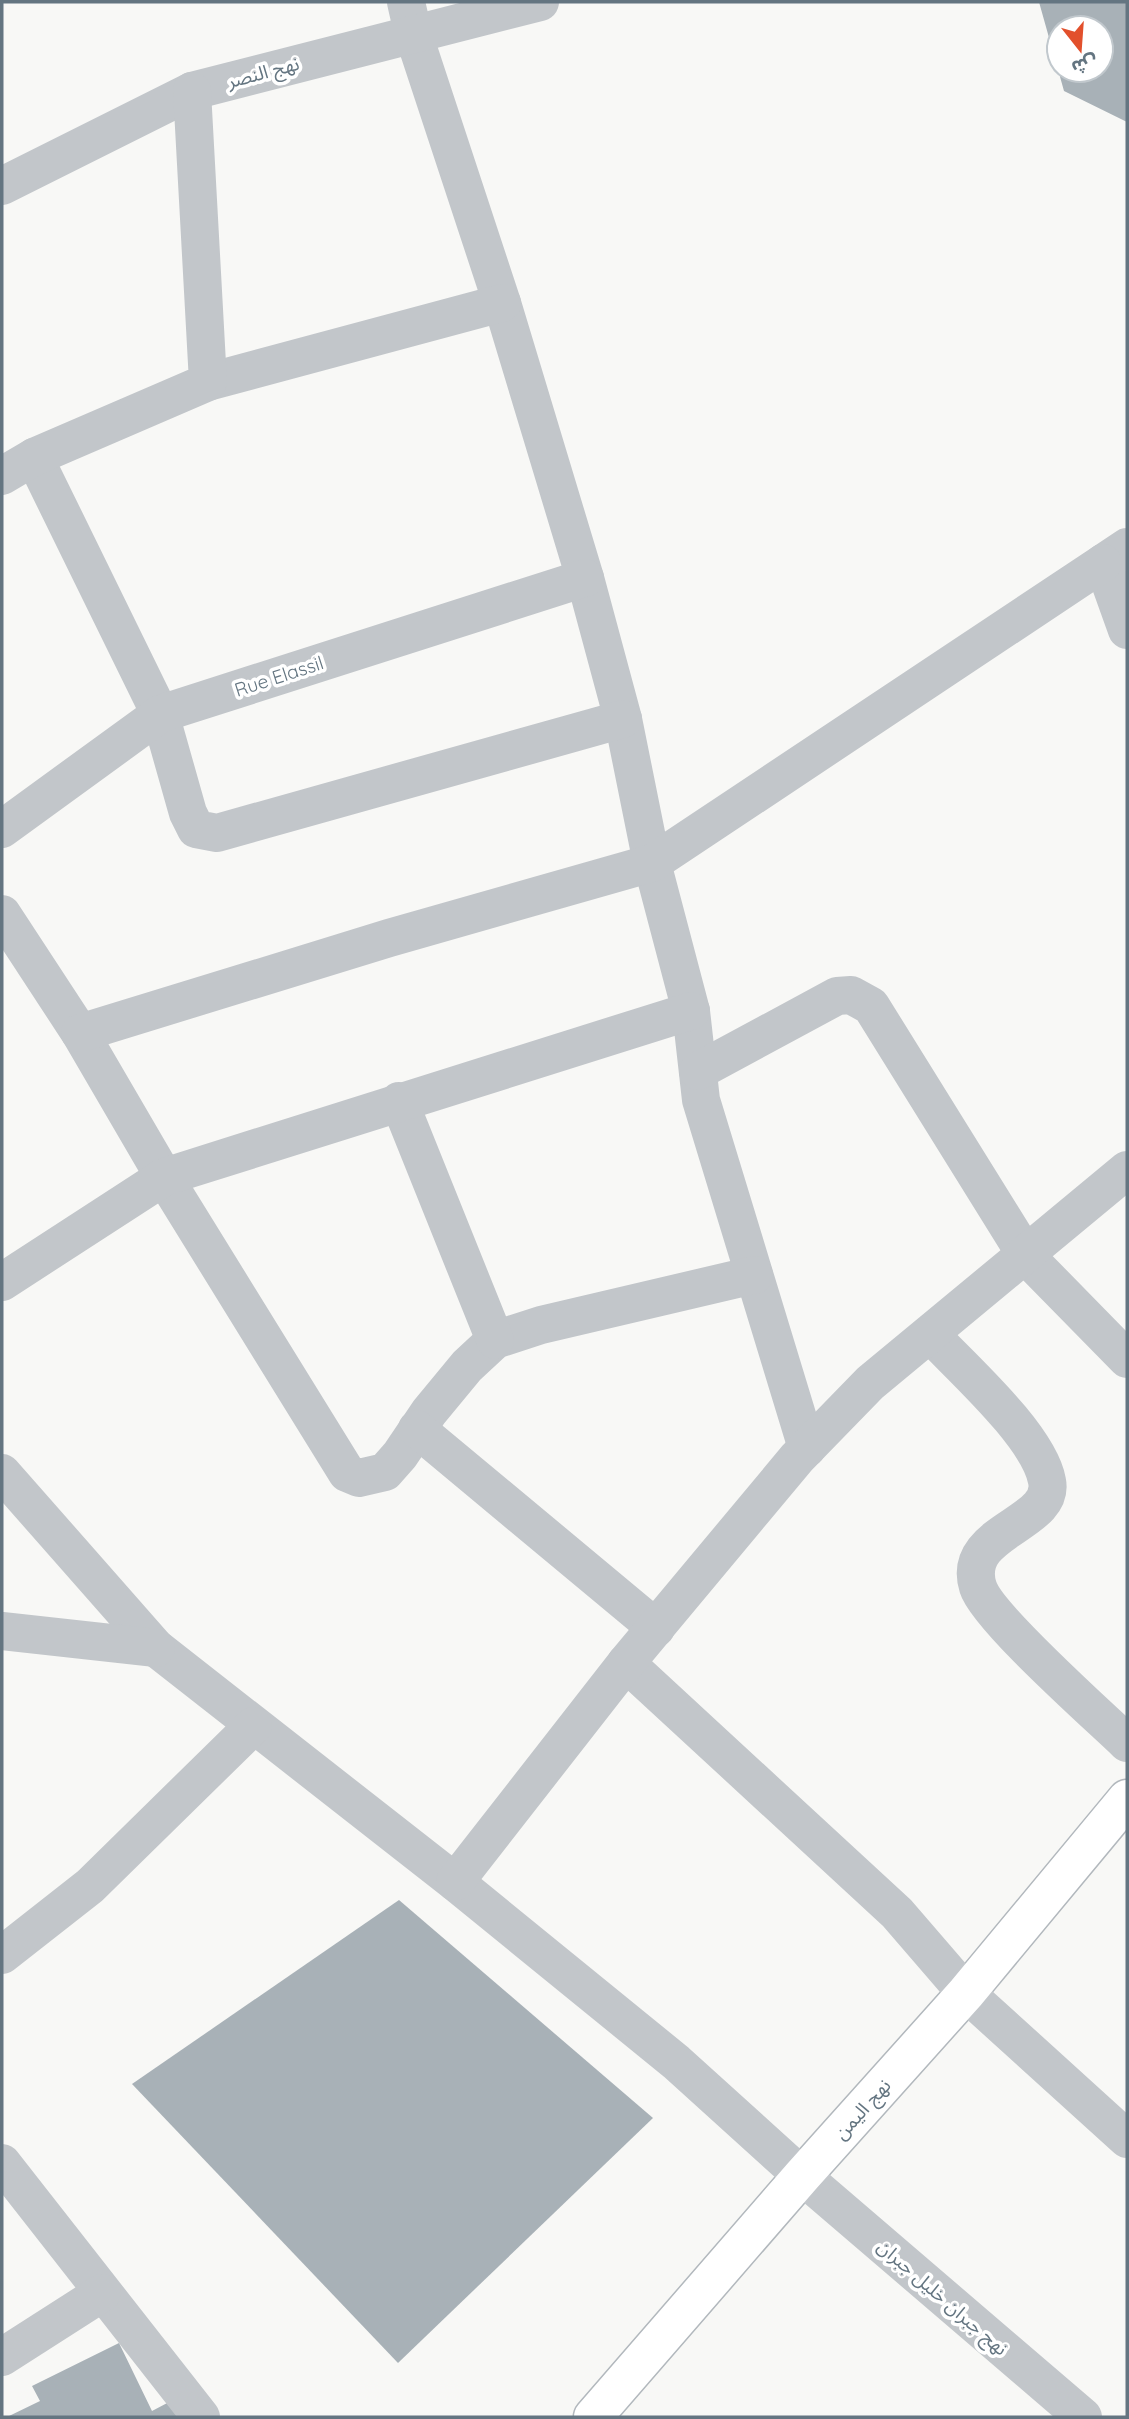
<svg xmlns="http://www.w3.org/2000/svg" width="1129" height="2419" viewBox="0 0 1129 2419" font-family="Quicksand,'Noto Sans Arabic',sans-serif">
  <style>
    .building { fill: #a8b1b7; fill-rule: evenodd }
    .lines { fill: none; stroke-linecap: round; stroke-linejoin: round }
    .secondary-casing { stroke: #b2b8bd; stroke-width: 41 }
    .street { stroke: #c2c6ca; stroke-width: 38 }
    .secondary { stroke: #fff; stroke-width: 38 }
    .labels { text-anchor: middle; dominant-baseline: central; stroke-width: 7; stroke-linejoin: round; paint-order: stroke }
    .street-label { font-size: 19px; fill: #647581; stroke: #fff }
  </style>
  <rect width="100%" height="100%" fill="#f8f8f6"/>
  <g class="building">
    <path d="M1039 2H1127V122L1064 91ZM1059 28H1101V70H1059Z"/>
    <path d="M399 1900 653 2118 398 2363 132 2084Z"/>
    <path d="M119 2343 152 2411 171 2401 179 2417H7L40 2401 32 2386Z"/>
  </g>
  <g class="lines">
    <g class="secondary-casing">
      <path id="secondary" d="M593 2417 802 2176 966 1993 1127 1799"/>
    </g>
    <g class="street">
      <path d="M406 2 413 33 502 303 585 578 623 719 652 863 691 1011 701 1100 807 1448"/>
      <path d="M2 186 192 91 540 2"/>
      <path d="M208 382 502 303"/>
      <path d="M34 457 160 714 188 813 196 829 217 833 623 719"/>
      <path d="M2 476 34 457 208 382 192 91"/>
      <path d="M1127 547 1103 563 1127 630"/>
      <path d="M2 829 160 714 585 578"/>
      <path d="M2 914 80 1033 164 1177 347 1473 359 1478 385 1472 400 1455 429 1412 467 1366 495 1340 541 1325 754 1275"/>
      <path d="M80 1033 389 938 652 863 1103 563"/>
      <path d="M698 1071 837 996 851 995 871 1006 1027 1257 1127 1359"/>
      <path d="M399 1101 495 1340"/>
      <path d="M2 1282 164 1177 691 1011"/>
      <path d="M930 1334C962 1368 1039 1436 1047 1481 1056 1525 960 1530 978 1587 987 1617 1098 1715 1127 1743"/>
      <path d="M417 1429 656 1628"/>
      <path d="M2 1473 156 1648 455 1882 676 2062 802 2176 1083 2417"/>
      <path d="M2 1631 156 1648"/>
      <path d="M626 1663 897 1913 966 1993 1127 2139"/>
      <path d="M455 1882 626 1663 797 1458 870 1383 1127 1170"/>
      <path d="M2 1955 90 1886 253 1726"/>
      <path d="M2 2163 201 2417"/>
      <path d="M2 2357 102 2293"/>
    </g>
    <use href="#secondary" class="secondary"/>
  </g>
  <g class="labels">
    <g class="street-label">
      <text transform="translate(263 72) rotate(-15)">نهج النصر</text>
      <text transform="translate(279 676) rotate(-18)">Rue Elassil</text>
      <text transform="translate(862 2109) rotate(-48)">نهج اليمن</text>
      <text transform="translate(943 2297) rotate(41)">نهج جبران خليل جبران</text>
    </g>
  </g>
  <rect width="1129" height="2419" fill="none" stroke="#647581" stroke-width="7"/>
  <g transform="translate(1080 49) rotate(163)"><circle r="33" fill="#ffffff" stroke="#c1c8cd" stroke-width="2"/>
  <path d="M0-5L12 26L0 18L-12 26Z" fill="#e2502c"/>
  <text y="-10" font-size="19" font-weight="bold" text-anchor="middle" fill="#647581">ش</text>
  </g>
</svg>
